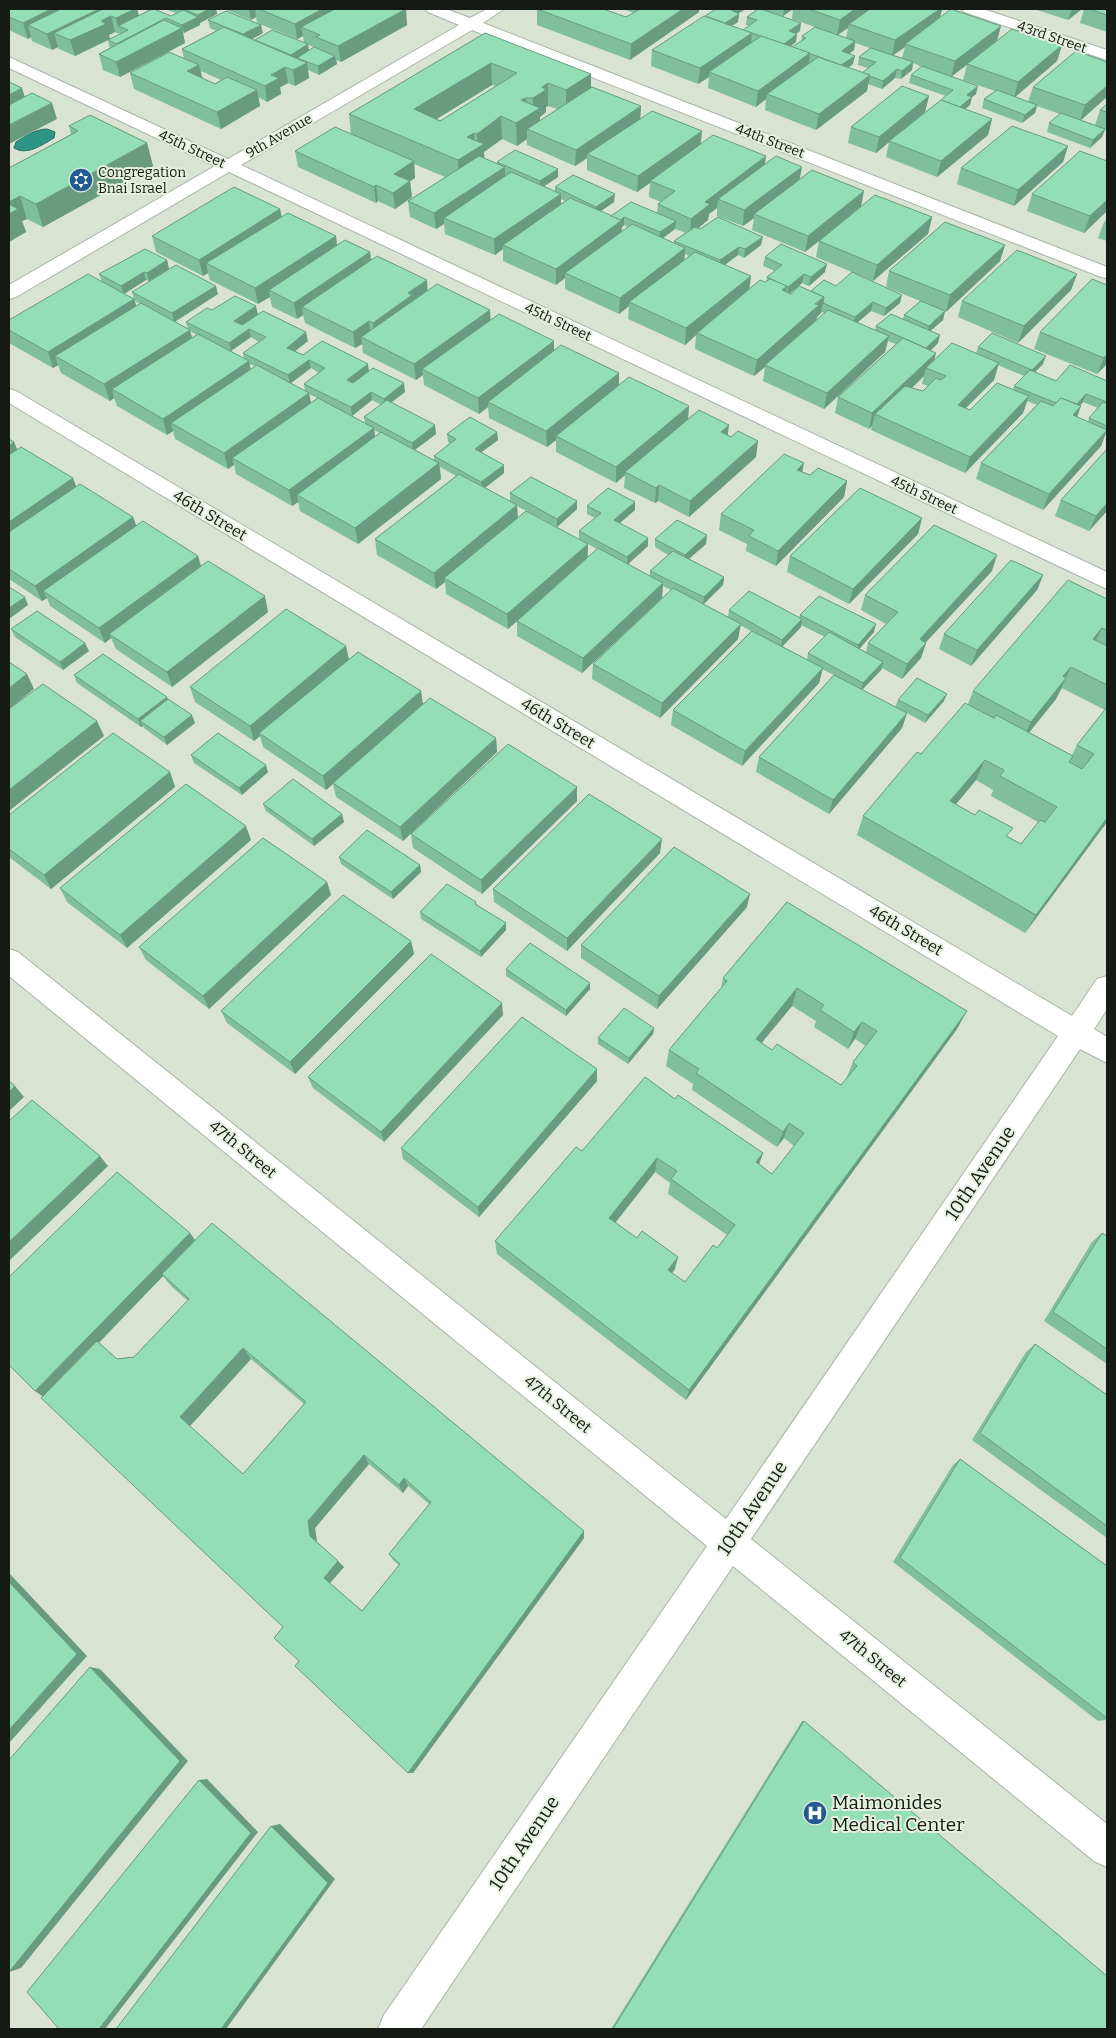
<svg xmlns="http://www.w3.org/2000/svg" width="1116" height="2038" viewBox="0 0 1116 2038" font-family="Bitter,serif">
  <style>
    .water { fill: #2e9486; stroke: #276f64 }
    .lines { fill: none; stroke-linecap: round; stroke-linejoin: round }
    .minor-casing { stroke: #aab4a6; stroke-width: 2 }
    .minor { fill: #fff; fill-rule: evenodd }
    .wall { fill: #7fbf9c; fill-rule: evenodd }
    .shaded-wall { fill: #689b7f }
    .building { fill: #94deb5; stroke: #689b7f; fill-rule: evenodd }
    .labels { text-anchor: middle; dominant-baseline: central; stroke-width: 4; stroke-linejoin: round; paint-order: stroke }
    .far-street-label { font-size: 14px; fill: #161a14; stroke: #e5f0e0 }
    .far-poi-label { font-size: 14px; fill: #161a14; stroke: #e5f0e0; text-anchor: start }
    .street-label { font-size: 16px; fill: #161a14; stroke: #e5f0e0 }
    .near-street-label { font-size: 19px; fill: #161a14; stroke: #e5f0e0 }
    .near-poi-label { font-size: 19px; fill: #161a14; stroke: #e5f0e0; text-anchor: start }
  </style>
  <rect width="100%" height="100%" fill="#d8e3d3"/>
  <path class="water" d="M47 129 55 132 54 138C42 145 27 156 14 148L16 142C26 136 36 129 47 129Z"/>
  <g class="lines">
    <g class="minor-casing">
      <g id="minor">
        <path d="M425 9H446L470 18 487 9H504L483 23 1107 267V278L1101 277 472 30 241 165 1107 572V589L229 172 16 297 9 299V285L215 166 9 68V57L228 159 459 25 428 12Z"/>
        <path d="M962 9H983L1107 50V60L964 12Z"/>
        <path d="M9 389 16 391 1072 1016 1097 979 1107 976V1009L1094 1029 1107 1037V1063L1080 1049 751 1539 1107 1824V1867L1094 1861 733 1566 421 2029H378L384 2015 707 1546 9 976V949L18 952 726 1519 1058 1036 9 403Z"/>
      </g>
    </g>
    <use href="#minor" class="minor"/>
  </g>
  <g class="wall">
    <path d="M9 9H137L139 16H171L176 13 165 9H216L217 14 200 23V25L183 33 185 43 120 77 103 70 99 54 110 48 108 40 75 56 59 49 58 47 52 50 32 41 31 37 28 39 9 30ZM115 32 120 34 110 39 109 35Z"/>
    <path d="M224 9H405L407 25 341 62 336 60 337 64 319 75 308 70 309 78 295 86 288 83 281 87H280L281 94 267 102 258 97 260 106 221 129 134 89 130 73 184 59 182 49 216 31 210 28 208 20 263 33 252 39 255 40 304 43 303 36 297 39 257 23 256 17 251 20ZM308 45 317 48 309 50ZM201 71 221 80 215 84 202 78Z"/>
    <path d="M537 9 626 17 634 13 623 9H699V12L630 60 537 25Z"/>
    <path d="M714 9H744V10L739 13 738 22 732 26 743 30 749 26 746 25 747 17 758 9H942L940 18 997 40 1062 45 1057 61 1015 97 1028 102 1033 87 1107 62 1081 120 1095 125 1100 110 1107 104V130H1105L1102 137 1090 148 1047 132 1049 123 1060 114 1037 106 1035 113 1022 123 982 108 984 99 995 91 963 80 967 65 952 76 976 94 972 97 970 105 965 109 992 119 988 135 937 177 886 157 889 142 876 153 848 143 851 127 929 96 925 112 908 126 946 96 909 83 911 75 922 67 913 63 912 70 901 79 895 78 882 89 868 84 867 91 816 130 765 110 766 99 756 107 708 88 709 77 698 84 651 66 652 50 714 10ZM793 9 792 19 815 27 802 36 801 41 792 47 791 46 796 42V34L800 31 783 16ZM848 28 846 38 838 35ZM855 43 870 48 859 57 858 65 868 68 862 73 848 68 853 64 849 54 854 50ZM905 47 902 58 893 55Z"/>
    <path d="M1034 9H1082L1068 20Z"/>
    <path d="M1084 9H1107V32L1080 23Z"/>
    <path d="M485 33 591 88 641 106 640 118 702 131 701 144 765 164 861 206 932 217 928 234 873 281 816 257 819 241 805 252 752 230 754 218 743 226 717 216V208L709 214 708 220 698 228 761 245 744 258 738 255 725 265 749 289 765 282H766L767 277 775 271 763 266 765 257 825 272 809 286 802 283 790 293 811 291 836 286 900 303 884 316 871 311 857 323 875 330 876 326 903 319 904 315 920 301 886 287 889 271 1005 245 1000 261 946 312 945 311 943 320 930 331 938 343 931 350 934 360 976 354 978 347 1043 364 1035 372 1056 381H1107V435H1105L1101 446 1043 510 976 479 981 463 1037 405 1027 401 1023 413 965 473 871 430 872 426 869 429 835 413 838 397 896 344 888 341 885 352 824 409 763 381 765 367 754 376 695 349 696 335 685 345 628 319 629 306 619 314 565 289V278L556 285 503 261V249L495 255 445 234 444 224 436 229 410 217 408 201 445 177 414 164 415 178 410 181 412 197 395 209 378 201 376 203 298 167 295 151 351 134 349 114ZM492 85 496 86 440 121 437 119ZM548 106 557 109 540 121V117L546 112V107ZM502 139 517 146 527 139V145L575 166 587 158V170L637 192 650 183 649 197 661 202 658 204 657 213 611 216 601 211 614 202 555 187V191L544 186 558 177 497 162V164L484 158V152ZM561 199 565 201 561 204ZM624 225 628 227 621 232 622 227ZM675 229 686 233 674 241V243L663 238ZM685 254 689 256 684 260ZM821 312 825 313 816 321 817 317 821 313ZM998 365 1024 376 1014 386 1013 390 970 410 965 408 994 380ZM924 376 922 384 928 386 923 391 912 388ZM1083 402 1098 408 1089 418 1088 422 1077 417 1080 406Z"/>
    <path d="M69 126 147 143 153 166 43 227 27 219 22 221 26 232 9 242V168L71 134Z"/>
    <path d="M1068 146 1063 162 1014 206 957 184 961 168Z"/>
    <path d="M1107 161V211L1084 233 1027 211 1032 194Z"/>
    <path d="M280 209 282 217 337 245 370 252 371 260 428 291 490 310V320L554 341V350L619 385 688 419 728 435 756 457 689 517 658 501 655 503 624 488 625 475 616 483 556 452V440L547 447 489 418 488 407 479 414 424 385 423 375 416 380 363 353 362 344 355 348 305 323 303 315 297 319 272 307 270 297 258 304 210 280 208 273 203 276 156 252 152 236Z"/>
    <path d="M1107 219V241L1098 238 1104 222Z"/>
    <path d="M167 260 169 269 149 281 146 280 124 294 134 299 132 292 218 294 175 322 188 329 186 322 212 310 258 314 308 341 295 351 303 355 369 371 405 392 391 403 436 434 415 450 434 460V456L450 444 448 442 447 434 497 432 498 440 481 452 504 465V473L485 488 510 501V493L577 509 557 527 517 506 518 518 579 539V531L595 518 587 514V506L635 510 620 523 648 546 628 564 650 576V571L668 555 655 547V539L706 544 689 559 724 577 723 585 703 604 728 617 729 610 799 618 800 615 874 632 859 649 866 652 868 643 886 624 861 610 865 595 992 571 926 642V643L921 658 902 679 882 668 881 670 862 690 895 707 898 700 944 701 925 723 907 713 902 728 829 814 756 772 759 757 834 675 822 669 819 683 742 766 671 725 673 710 751 631 740 625 738 639 660 718 592 679 593 664 671 590 663 586 662 598 582 673 517 636V621L508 629 446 594 445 582 436 589 377 555 375 539 456 476 440 467 441 479 358 544 300 511 298 502 292 506 236 474 234 465 228 469 175 439 173 431 167 435 117 406 114 398 110 401 61 373 58 365 53 368 9 343V320L102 282 99 274ZM135 301 140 304 136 306ZM190 331 197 335 192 338ZM251 337 259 342 243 353 244 359 231 351ZM249 364 255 366 251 369ZM311 368 319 373 304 384 305 391 290 383ZM309 394 317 398 311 403ZM372 400 381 405 364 417 365 423 352 416ZM374 430 380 433 375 436ZM588 544 597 549 588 558ZM801 625 825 637 808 653 807 660 782 646 801 627Z"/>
    <path d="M1077 274 1071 290 1018 343 958 317 962 301Z"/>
    <path d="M1107 285V364L1097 374 1034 349 1040 332Z"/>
    <path d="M9 439 14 442 17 450 73 478 76 487 133 517 136 526 201 566 268 612 172 687 116 649 111 638 105 643 50 606 47 598 42 601 9 579Z"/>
    <path d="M1107 449V511L1089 531 1055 516 1061 500Z"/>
    <path d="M803 472 810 475 847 481 844 497 776 566 746 551 747 544 719 530 721 514Z"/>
    <path d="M922 518 918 534 849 604 787 572 790 556Z"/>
    <path d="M1043 575 1037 590 971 666 939 649 944 634Z"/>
    <path d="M1107 599V822L1025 933 857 835 863 816 968 704 973 691ZM1062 688 1105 710 1077 745 1072 755 1029 733 1056 699ZM976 780 993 790 991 796 1038 822 1021 844 956 804Z"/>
    <path d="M11 629 89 651 63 670 15 637Z"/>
    <path d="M346 646 349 659 421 691 423 704 496 738 497 752 403 841 336 797 333 784 326 790 263 747 260 736 254 741 195 702 190 687Z"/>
    <path d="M74 675 167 697 168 699 195 723 167 745 144 728 143 726 141 727 77 683Z"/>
    <path d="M191 755 268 772 242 795 194 763Z"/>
    <path d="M170 772 175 787 51 889 9 857V815Z"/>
    <path d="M577 801 482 894 413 848 411 834Z"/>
    <path d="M263 804 344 822 314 846 266 811Z"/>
    <path d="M251 840 127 948 67 902 60 888Z"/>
    <path d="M660 853 567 951 494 902 493 889Z"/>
    <path d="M339 857 420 865 421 872 393 899 341 864Z"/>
    <path d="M327 882 331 895 209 1009 146 960 139 947Z"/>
    <path d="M476 902 477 905 506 923V930L481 957 421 919 420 912Z"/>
    <path d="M787 902 957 1029 686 1400 497 1254 495 1241 582 1151 675 1099 763 1153 759 1165 772 1174 794 1146 784 1138 777 1147 692 1090 693 1084 666 1066 669 1050 721 988 723 978ZM792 1006 816 1021 814 1027 848 1049 855 1039 866 1046 853 1062 846 1079H847L841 1085 772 1050 761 1043ZM655 1172 670 1183 668 1194 727 1235 717 1248 685 1282 672 1273 675 1269 615 1223Z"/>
    <path d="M747 907 657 1009 581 958V945Z"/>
    <path d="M411 941 414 954 295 1074 227 1023 221 1011Z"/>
    <path d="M506 969 590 989 566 1016 506 976Z"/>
    <path d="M503 1015 384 1142 313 1088 308 1077Z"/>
    <path d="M654 1028 653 1034 628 1064 598 1044V1038Z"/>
    <path d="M597 1069V1081L479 1217 403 1159 401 1148Z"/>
    <path d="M190 1233 195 1240 584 1531V1538L413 1773H408L299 1661 283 1627 43 1396 35 1391ZM163 1276 172 1287 188 1301 134 1357 117 1359 99 1343ZM251 1359 304 1404 243 1474 190 1426ZM369 1464 403 1493 408 1486 429 1504 389 1554 393 1560 399 1565 362 1611 330 1583 344 1567 317 1542 315 1528Z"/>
    <path d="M1102 1233 1107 1236V1364L1044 1321 1092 1242Z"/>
    <path d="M1035 1344 1107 1395V1538L972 1440 1026 1352Z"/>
    <path d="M960 1459 1107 1566V1720L1098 1721 893 1562 953 1465Z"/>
    <path d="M802 1721H804L1107 2029H611Z"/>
  </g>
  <g class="shaded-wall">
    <path d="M51 9H87L28 25 31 37 28 39 23 23Z"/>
    <path d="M99 9H119L111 16 115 32 109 35 110 39 75 56 70 40 54 33 58 47 52 50 47 34Z"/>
    <path d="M135 9H137L141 24 118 26 116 18Z"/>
    <path d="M209 9H216L217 14 200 23V25L184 33 182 25 198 17V15Z"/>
    <path d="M249 9H255L256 17 251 20Z"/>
    <path d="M322 9H353L301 27 303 36 297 39 295 24Z"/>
    <path d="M406 9 407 25 341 62 338 46Z"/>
    <path d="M683 9H699V12L630 60 631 44Z"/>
    <path d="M734 9H744V10L730 19 731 10Z"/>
    <path d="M784 9H793L783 16Z"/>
    <path d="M855 9H875L849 24 848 28 837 35 840 20Z"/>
    <path d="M940 9H942L939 23 905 44V47L892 56 895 40Z"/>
    <path d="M1072 9H1082L1068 20Z"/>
    <path d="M739 14 738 22 722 32 723 24Z"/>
    <path d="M801 23 800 31 787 39 789 31Z"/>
    <path d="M261 25 263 33 245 43 243 34Z"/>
    <path d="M1001 26 997 41 951 77 955 61Z"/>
    <path d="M182 28 185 43 120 77 116 62Z"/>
    <path d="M752 33 750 49 709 72V77L698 84 700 68Z"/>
    <path d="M797 34 796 42 782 52 783 44Z"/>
    <path d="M855 41 854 50 841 59 842 51Z"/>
    <path d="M308 44 309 53 292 63 291 55Z"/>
    <path d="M1062 45 1057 61 1014 98 1018 82Z"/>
    <path d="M810 53 808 69 767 94 766 99 756 107 758 91Z"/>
    <path d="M335 56 337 64 319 75 318 66Z"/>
    <path d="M855 56 853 64 840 73 841 65Z"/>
    <path d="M913 62 912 70 901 79 902 71Z"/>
    <path d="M307 63 309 78 295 86 293 70Z"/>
    <path d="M491 63 492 85 415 132 414 109Z"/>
    <path d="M199 65 203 81 187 71Z"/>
    <path d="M285 67 288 83 280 87 281 94 267 102 265 86 271 75Z"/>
    <path d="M897 69 895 78 882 89 883 81Z"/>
    <path d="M591 74V97L566 113V90Z"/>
    <path d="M870 75 867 91 816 130 819 114Z"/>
    <path d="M548 83V106L546 107V112L540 117V130L527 129V139L517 146 516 123 521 100 526 98V117L533 112V98L542 87Z"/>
    <path d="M978 86 976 94 972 97 970 105 958 115 960 107 967 95Z"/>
    <path d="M1107 86V97L1080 121 1085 105Z"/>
    <path d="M22 88 27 104 9 114V95Z"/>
    <path d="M257 90 260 106 221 129 217 112Z"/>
    <path d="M929 96 925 112 876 153 879 137Z"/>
    <path d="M52 103 57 119 9 144V125Z"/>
    <path d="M1037 105 1035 113 1022 123 1025 115Z"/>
    <path d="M641 106 640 122 587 154V158L575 166 576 150Z"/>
    <path d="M501 116 502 139 484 152 485 166 459 183 458 160 467 137 474 133 475 149 478 148 477 134Z"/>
    <path d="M992 119 988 135 937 177 941 161Z"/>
    <path d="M1105 129 1102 137 1090 148 1093 140Z"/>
    <path d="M702 131 700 147 650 181V183L637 192 638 176Z"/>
    <path d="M147 143 153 166 43 227 36 204Z"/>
    <path d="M1068 146 1063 162 1014 206 1018 190Z"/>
    <path d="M766 156 764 172 718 199 717 208 709 214 708 220 690 235 691 219 705 202Z"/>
    <path d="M414 161 415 178 396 190 394 174Z"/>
    <path d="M505 167V183L444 218V224L436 229 434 213Z"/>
    <path d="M802 167 799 183 754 214V218L743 226 744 210Z"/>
    <path d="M558 169V177L540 189V181Z"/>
    <path d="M410 181 412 197 395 209 393 193Z"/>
    <path d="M376 185 378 201 376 203 374 187Z"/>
    <path d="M864 191 861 207 805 252 808 236Z"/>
    <path d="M561 194V210L503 245V249L495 255 494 239Z"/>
    <path d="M615 194 614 202 595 215 596 207Z"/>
    <path d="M20 196 27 219 22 221 26 232 9 242V202Z"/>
    <path d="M1107 200V211L1084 233 1090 216Z"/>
    <path d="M280 209 283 226 206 263 208 273 203 276 199 260Z"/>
    <path d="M624 217V225L622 227 621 237 565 273V278L556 285V269Z"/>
    <path d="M932 217 928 234 873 281 877 265Z"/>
    <path d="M676 221 675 229 659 241 660 232Z"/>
    <path d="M336 236 338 252 269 290 270 297 258 304 255 288Z"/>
    <path d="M763 237 761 245 744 258 745 249Z"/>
    <path d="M1005 245 1000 261 946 312 950 295Z"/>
    <path d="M739 247 738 255 719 269 720 260Z"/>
    <path d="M685 248 684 264 629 302V306L619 314 620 298Z"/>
    <path d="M370 252 372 269 302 307 303 315 297 319 294 303Z"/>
    <path d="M167 260 169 269 149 281 147 273Z"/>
    <path d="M827 264 825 272 809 286 811 277Z"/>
    <path d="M144 272 146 280 124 294 121 286Z"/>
    <path d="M804 274 802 283 787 296 788 287Z"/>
    <path d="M1077 274 1071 290 1018 343 1024 326Z"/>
    <path d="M751 276 749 292 697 333 696 335 685 345 686 328Z"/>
    <path d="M427 280 428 296 375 339 373 323 408 293Z"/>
    <path d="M216 286 218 294 174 322 172 313Z"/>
    <path d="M787 286 784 302 782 290Z"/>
    <path d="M902 295 900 303 884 316 886 308Z"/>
    <path d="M824 297 821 313 817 317 816 322 765 365V367L754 376 757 360Z"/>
    <path d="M134 299 139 315 55 356 58 365 53 368 48 352Z"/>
    <path d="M873 302 871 311 853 326 855 317Z"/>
    <path d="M256 306 258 315 236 330 234 321Z"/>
    <path d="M490 310 491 326 422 369 423 375 416 380 414 364Z"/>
    <path d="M945 311 943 320 927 334 929 326Z"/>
    <path d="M369 321 371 337H361L362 344 355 348 353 332Z"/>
    <path d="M249 329 251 337 231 351 229 343Z"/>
    <path d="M190 330 194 346 112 389 114 398 110 401 104 384Z"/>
    <path d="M306 332 308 341 289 356 287 348Z"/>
    <path d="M940 335 938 343 924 357 926 348Z"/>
    <path d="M889 336 885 352 824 409 827 393Z"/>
    <path d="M554 341V357L488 402V407L479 414 478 398Z"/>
    <path d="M936 353 932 369 926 368 924 376 881 417 875 414 872 426 869 429 872 413Z"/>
    <path d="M1107 354V364L1097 374 1104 358Z"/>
    <path d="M1046 356 1043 364 1029 378 1032 370Z"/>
    <path d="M309 360 311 368 290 384 288 375Z"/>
    <path d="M249 361 252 377 171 423 173 431 167 435 163 419Z"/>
    <path d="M999 363 994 380 953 421 958 405Z"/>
    <path d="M368 364 369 372 348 388 347 380Z"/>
    <path d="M619 373V389L556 436V440L547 447 546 431Z"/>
    <path d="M404 383 405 392 385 407 384 399Z"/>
    <path d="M371 392 372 400 352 416 351 407Z"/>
    <path d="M309 393 312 409 232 458 234 465 228 469 224 453Z"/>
    <path d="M1086 394 1083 402 1069 418 1072 410Z"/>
    <path d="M1029 396 1023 413 965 473 970 457Z"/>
    <path d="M689 406 688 422 625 472V475L616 483V467Z"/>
    <path d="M1081 406 1075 422 1073 415Z"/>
    <path d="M435 425 436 434 413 451 412 443Z"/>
    <path d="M729 425 727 441 721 432Z"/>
    <path d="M374 428 376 444 297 495 298 502 292 506 289 490Z"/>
    <path d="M1107 430 1101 446 1043 510 1049 494Z"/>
    <path d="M497 432 498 440 475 457V449Z"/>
    <path d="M758 441 756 457 689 517 690 501Z"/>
    <path d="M14 442 21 458 9 466V446Z"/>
    <path d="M439 463 441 479 358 544 355 528Z"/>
    <path d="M804 463 801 479 797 470Z"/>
    <path d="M504 465V473L482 490 481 482Z"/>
    <path d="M73 478 79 494 9 542V522Z"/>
    <path d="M847 481 844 497 776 566 778 551Z"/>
    <path d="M659 485 658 501 655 503 656 488Z"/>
    <path d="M577 501V509L557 527V519Z"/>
    <path d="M635 502V510L614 528V520Z"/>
    <path d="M1107 503V511L1089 531 1096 516Z"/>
    <path d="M517 505 518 521 444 578 445 582 436 589 434 573Z"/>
    <path d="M133 517 139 533 43 591 47 598 42 601 35 586Z"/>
    <path d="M922 518 918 534 849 604 853 589Z"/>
    <path d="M707 535 706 544 684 563 685 555Z"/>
    <path d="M648 538V546L627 565V557Z"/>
    <path d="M588 544 587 560 508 629 507 614Z"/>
    <path d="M997 555 992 571 915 654 920 639Z"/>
    <path d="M198 556 203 572 109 634 111 638 105 643 99 628Z"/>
    <path d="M1043 575 1037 590 971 666 977 650Z"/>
    <path d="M724 577 723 585 703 605 704 597Z"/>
    <path d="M663 583 662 598 582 673 583 658Z"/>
    <path d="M265 596 268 612 172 687 167 672Z"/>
    <path d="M25 597 28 605 9 619V608Z"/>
    <path d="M802 619 801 627 781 648 782 640Z"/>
    <path d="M741 624 738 639 660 718 662 703Z"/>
    <path d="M876 624 874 632 856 653 858 645Z"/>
    <path d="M1102 628 1092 649 1093 639Z"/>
    <path d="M85 643 89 651 63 670 60 662Z"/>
    <path d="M926 643 921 658 902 679 907 664Z"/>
    <path d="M346 646 349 661 259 733 260 736 254 741 250 726Z"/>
    <path d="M883 662 881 670 861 691 863 683Z"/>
    <path d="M1071 667 1056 699 1021 742 1031 722 1063 676Z"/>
    <path d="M823 668 819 683 742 766 745 751Z"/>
    <path d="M27 674 34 689 9 709V688Z"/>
    <path d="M421 691 423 706 326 790 323 776Z"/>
    <path d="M947 694 944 701 925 723 928 715Z"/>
    <path d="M167 697 170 705 140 721 143 726 141 727 138 719Z"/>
    <path d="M907 713 902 728 829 814 833 800Z"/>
    <path d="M192 715 195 723 167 745 164 737Z"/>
    <path d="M97 721 104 736 9 811V790Z"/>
    <path d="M496 738 497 752 403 841 400 827Z"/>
    <path d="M985 760 976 780 942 821 950 801Z"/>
    <path d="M266 765 268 772 242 795 239 788Z"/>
    <path d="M170 772 175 787 51 889 44 875Z"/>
    <path d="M577 787V801L482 894 481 880Z"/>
    <path d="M342 814 344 822 314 846 312 839Z"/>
    <path d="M1107 818V822L1025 933 1036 915Z"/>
    <path d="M246 826 251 840 127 948 120 935Z"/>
    <path d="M662 839 660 853 567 951V938Z"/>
    <path d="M420 865 421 872 393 899 391 892Z"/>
    <path d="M327 882 331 895 209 1009 203 996Z"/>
    <path d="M750 894 747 907 657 1009 659 996Z"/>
    <path d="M506 923V930L481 957 480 951Z"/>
    <path d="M411 941 414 954 295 1074 290 1062Z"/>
    <path d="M590 983V989L566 1016V1010Z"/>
    <path d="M797 988 792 1006 751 1056 756 1039Z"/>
    <path d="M502 1003 503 1015 384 1142 381 1132Z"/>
    <path d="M967 1011 957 1029 686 1400 689 1390Z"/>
    <path d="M862 1022 855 1039 848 1049 854 1032Z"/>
    <path d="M654 1028 653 1034 628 1064 629 1058Z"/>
    <path d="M597 1069V1081L479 1217 478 1207Z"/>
    <path d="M15 1086 24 1097 9 1111V1092Z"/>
    <path d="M789 1123 784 1138 777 1147 783 1132Z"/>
    <path d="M763 1153 758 1167 756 1162Z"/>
    <path d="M100 1156 108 1166 9 1261V1242Z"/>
    <path d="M657 1158 655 1172 608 1232 609 1218Z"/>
    <path d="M190 1233 196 1242 162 1274 163 1276 45 1398 35 1391Z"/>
    <path d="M678 1257 675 1269 665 1282 668 1270Z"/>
    <path d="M243 1348 251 1359 190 1426 180 1417Z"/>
    <path d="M364 1455 369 1464 315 1528 317 1542 310 1536 308 1521Z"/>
    <path d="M404 1478 408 1486 403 1493 399 1485Z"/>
    <path d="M584 1531V1538L413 1773H408Z"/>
    <path d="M338 1561 344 1567 330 1583 367 1616 324 1578Z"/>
    <path d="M9 1573 87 1656 9 1743Z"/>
    <path d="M90 1667 100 1669 188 1761 21 1968 9 1972Z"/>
    <path d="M207 1779 258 1832 105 2029H99L199 1780Z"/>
    <path d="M280 1824 335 1879 226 2029H221L271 1826Z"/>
  </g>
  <g class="building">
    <path d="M9 9H51L23 23 9 17Z"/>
    <path d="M61 9H99L47 34 28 25Z"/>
    <path d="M103 9H135L116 18 111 16 101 21 106 24 70 40 54 33Z"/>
    <path d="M152 9H154L171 16 183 10 198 17 182 25 166 18 116 44 108 40 128 30 118 26Z"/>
    <path d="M183 9H209L198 15Z"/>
    <path d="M259 9H322L295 24Z"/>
    <path d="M335 9H406L338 46 316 37 320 35 301 27Z"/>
    <path d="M537 9H603L626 17 640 9H683L631 44Z"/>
    <path d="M716 9H734L731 10 739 14 725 23 705 16Z"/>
    <path d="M758 9H761L801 23 789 31 797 34 784 44 743 30 757 20 747 17Z"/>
    <path d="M809 9H855L840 20Z"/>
    <path d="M870 9H940L895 40 849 24Z"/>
    <path d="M951 9 1001 26 955 61 905 44Z"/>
    <path d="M1089 9H1107V15Z"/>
    <path d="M226 11 261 25 243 34 208 20Z"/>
    <path d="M704 16 752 33 700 68 652 50Z"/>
    <path d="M164 20 182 28 116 62 99 54Z"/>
    <path d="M224 27 307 63 293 70 285 67 271 75 279 78 265 86 182 49Z"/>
    <path d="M815 27 855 41 842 51 855 56 841 65 792 47 806 38 802 36Z"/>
    <path d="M1012 29 1062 45 1018 82 967 64Z"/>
    <path d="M272 30 308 44 291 55 255 40Z"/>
    <path d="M485 33 591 74 566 90 548 83 542 87 546 90 533 98H526L521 100 540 108 516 123 501 116 477 134 474 133 467 137 484 144 458 160 349 114ZM491 63 517 73 440 121 414 109Z"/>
    <path d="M761 36 810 53 758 91 709 72Z"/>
    <path d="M314 47 335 56 318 66 297 58Z"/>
    <path d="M871 48 913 62 902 71 897 69 883 81 862 73 876 62 859 57Z"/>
    <path d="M1076 51 1107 62V86L1085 105 1033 87Z"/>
    <path d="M169 52 199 65 187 71 215 84 227 77 257 90 217 112 130 73Z"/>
    <path d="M818 57 870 75 819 114 767 94Z"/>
    <path d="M922 66 978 86 967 95 972 97 960 107 941 100 953 90 911 75Z"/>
    <path d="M9 82 22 88 9 95Z"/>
    <path d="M902 86 929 96 879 137 851 127Z"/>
    <path d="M592 87 641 106 576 150 527 129Z"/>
    <path d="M997 90 1037 105 1025 115 984 99Z"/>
    <path d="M32 93 52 103 9 125V105Z"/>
    <path d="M941 100 992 119 941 161 889 141Z"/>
    <path d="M1107 104V112L1100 110Z"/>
    <path d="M652 111 702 131 638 176 587 154Z"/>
    <path d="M1061 113 1105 129 1093 140 1049 123Z"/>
    <path d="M90 115 147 143 36 204 20 196 9 202V168L78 131 69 126Z"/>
    <path d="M1012 126 1068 146 1018 190 961 168Z"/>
    <path d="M335 127 414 161 394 174 410 181 393 193 376 185 374 187 295 151Z"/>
    <path d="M713 135 766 156 705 202 710 204 691 219 658 204 675 191 650 181Z"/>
    <path d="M515 150 558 169 540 181 497 162Z"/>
    <path d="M1080 151 1107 161V200L1090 216 1032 194Z"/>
    <path d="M479 156 505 167 434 213 408 201Z"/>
    <path d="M776 156 802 167 744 210 718 199Z"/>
    <path d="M812 170 864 191 808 236 754 214Z"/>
    <path d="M511 172 561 194 494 239 444 218Z"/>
    <path d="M573 175 615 194 596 207 555 187Z"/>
    <path d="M234 187 280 209 199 260 152 236Z"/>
    <path d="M875 195 932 217 877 265 819 241Z"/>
    <path d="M570 198 622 220 556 269 503 245Z"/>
    <path d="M631 202 676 221 660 232 624 217 621 220 611 216Z"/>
    <path d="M9 204 18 209 9 214Z"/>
    <path d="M288 213 336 236 255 288 206 263Z"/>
    <path d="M718 217 763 237 745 249 739 247 720 260 674 241 695 227 700 229Z"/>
    <path d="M945 222 1005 245 950 295 889 271Z"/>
    <path d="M632 224 685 248 620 298 565 273Z"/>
    <path d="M345 240 370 252 294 303 269 290Z"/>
    <path d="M781 244 827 264 811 277 804 274 788 287 767 277 782 265 765 257Z"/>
    <path d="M145 249 167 260 147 273 144 272 121 286 99 274Z"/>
    <path d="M1017 250 1077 274 1024 326 962 301Z"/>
    <path d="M695 252 751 276 686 328 629 302Z"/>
    <path d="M377 256 427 280 408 293 412 295 373 323 369 321 353 332 302 307Z"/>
    <path d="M176 265 216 286 172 313 132 292Z"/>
    <path d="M852 272 902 295 886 308 873 302 855 317 823 303 824 297 811 291 824 280 836 286Z"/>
    <path d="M88 274 134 299 48 352 9 330V320Z"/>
    <path d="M770 279 787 286 782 290 791 294 799 286 824 297 815 304 819 305 757 360 697 333 760 280 765 282Z"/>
    <path d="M1092 279 1107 285V354L1104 358 1040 332Z"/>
    <path d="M437 284 490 310 414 364 361 337Z"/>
    <path d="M235 296 256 306 234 321 242 325 263 311 306 332 287 348 303 355 322 341 368 364 347 380 353 383 373 368 404 383 384 399 371 392 351 407 304 384 325 368 309 360 288 375 243 353 266 337 249 329 229 343 186 322 207 308 212 310Z"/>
    <path d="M921 301 945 311 929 326 904 315Z"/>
    <path d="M141 303 190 330 104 384 55 356Z"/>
    <path d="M828 310 889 336 827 393 765 365Z"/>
    <path d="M499 314 554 341 478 398 422 369Z"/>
    <path d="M891 314 940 335 926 348 876 326Z"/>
    <path d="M992 333 1046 356 1032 370 978 347Z"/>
    <path d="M198 334 249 361 163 419 112 389Z"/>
    <path d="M903 338 936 353 872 413 838 397Z"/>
    <path d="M952 343 999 363 958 405 970 410 997 383 1029 396 970 457 875 414 905 386 923 391 936 378 941 380 946 376 926 368Z"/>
    <path d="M561 345 619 373 546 431 488 402Z"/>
    <path d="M257 365 309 393 224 453 171 423Z"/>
    <path d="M1070 365 1107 381V402L1086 394 1077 404 1061 398 1056 403 1014 386 1030 370 1056 381Z"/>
    <path d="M629 377 689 406 616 467 556 436Z"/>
    <path d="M318 398 374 428 289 490 232 458Z"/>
    <path d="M1061 398 1081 406 1073 415 1107 430 1049 494 981 463 1041 401 1053 406Z"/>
    <path d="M387 400 435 425 412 443 364 417Z"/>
    <path d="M1103 402 1107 404V426L1089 418Z"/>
    <path d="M699 410 729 425 721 432 731 437 738 431 758 441 690 501 659 485 656 488 625 472Z"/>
    <path d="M470 417 497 432 475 449 504 465 481 482 434 456 456 439 447 434Z"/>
    <path d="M381 432 439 463 355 528 297 495Z"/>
    <path d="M9 439 14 442 9 446Z"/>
    <path d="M21 447 73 478 9 522V455Z"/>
    <path d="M1107 449V503L1096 516 1061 500Z"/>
    <path d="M784 454 804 463 797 470 810 475 818 468 847 481 778 551 749 536 754 530 721 514Z"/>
    <path d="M459 474 517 505 434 573 375 539Z"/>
    <path d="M531 477 577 501 557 519 510 493Z"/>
    <path d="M80 484 133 517 35 586 9 569V532Z"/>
    <path d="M608 488 635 502 614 520 648 538 627 557 579 531 601 513 587 506Z"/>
    <path d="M860 488 922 518 853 589 790 556Z"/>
    <path d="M526 511 588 544 507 614 444 578Z"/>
    <path d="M677 520 707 535 685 555 655 539Z"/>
    <path d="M143 521 198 556 99 628 43 591Z"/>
    <path d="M934 525 997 555 920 639 926 643 907 664 868 643 898 612 865 595Z"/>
    <path d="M598 548 663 583 583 658 517 621Z"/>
    <path d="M673 551 724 577 704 597 650 571Z"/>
    <path d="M1011 560 1043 575 977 650 944 634Z"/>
    <path d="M208 561 265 596 167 672 109 634Z"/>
    <path d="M1068 580 1107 599V630L1102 628 1093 639 1107 646V685L1071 667 1063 676 1066 678 1031 722 973 691Z"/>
    <path d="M9 587 25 597 9 608Z"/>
    <path d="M673 588 741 624 662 703 593 664Z"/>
    <path d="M749 591 802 619 782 640 729 610Z"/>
    <path d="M819 596 876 624 858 645 800 615Z"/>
    <path d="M286 609 346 646 250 726 190 687Z"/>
    <path d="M37 611 85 643 60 662 11 629Z"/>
    <path d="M752 631 823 668 745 751 673 710Z"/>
    <path d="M829 632 883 662 863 683 808 653Z"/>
    <path d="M358 652 421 691 323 776 259 733Z"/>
    <path d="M103 654 167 697 138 719 74 675Z"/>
    <path d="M9 662 27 674 9 688Z"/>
    <path d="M834 675 907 713 833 800 759 757Z"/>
    <path d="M917 678 947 694 928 715 898 700Z"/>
    <path d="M43 684 97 721 9 790V709Z"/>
    <path d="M430 698 496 738 400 827 333 783Z"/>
    <path d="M168 699 192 715 164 737 140 721Z"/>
    <path d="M965 703 994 718 996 715 1073 756 1069 762 1082 769 1094 754 1077 745 1107 707V818L1036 915 863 816 917 752 921 754ZM985 760 1004 770 1000 776 1057 807 1045 822 1040 820 1021 844 1006 836 1013 828 979 810 975 815 950 801Z"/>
    <path d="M113 733 170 772 44 875 9 849V815Z"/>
    <path d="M218 733 266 765 239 788 191 755Z"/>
    <path d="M508 744 577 787 481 880 411 834Z"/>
    <path d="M293 779 342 814 312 839 263 804Z"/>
    <path d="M186 784 246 826 120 935 60 888Z"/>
    <path d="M589 794 662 839 567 938 493 889Z"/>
    <path d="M367 830 420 865 391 892 339 857Z"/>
    <path d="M263 838 327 882 203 996 139 947Z"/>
    <path d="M674 847 750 894 659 996 581 945Z"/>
    <path d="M447 884 476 902 475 904 506 923 480 951 420 912Z"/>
    <path d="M343 895 411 941 290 1062 221 1011Z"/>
    <path d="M787 902 967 1011 689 1390 495 1241 576 1147 582 1151 645 1077 675 1099 678 1095 763 1153 756 1162 772 1174 804 1133 789 1123 783 1132 696 1073 699 1069 669 1050 727 981 723 978ZM797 988 824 1005 820 1010 854 1032 862 1022 877 1031 853 1062 857 1066 841 1085 777 1044 772 1050 756 1039ZM657 1158 677 1171 671 1179 735 1225 717 1248 713 1245 685 1282 668 1270 678 1257 642 1231 637 1238 609 1218Z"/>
    <path d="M530 943 590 983 566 1010 506 969Z"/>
    <path d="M431 954 502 1003 381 1132 308 1077Z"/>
    <path d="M624 1008 654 1028 629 1058 598 1038Z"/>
    <path d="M522 1017 597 1069 478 1207 401 1148Z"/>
    <path d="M9 1081 15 1086 9 1092Z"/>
    <path d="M32 1100 100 1156 9 1242V1121Z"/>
    <path d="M117 1172 190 1233 35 1391 9 1365V1277Z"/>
    <path d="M212 1223 584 1531 408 1773 295 1666 299 1661 274 1638 283 1627 41 1398 97 1341 117 1359 134 1357 189 1299 162 1274ZM243 1348 306 1402 243 1474 180 1417ZM364 1455 399 1485 404 1478 431 1502 389 1554 400 1564 362 1611 324 1578 338 1561 310 1536 308 1521Z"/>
    <path d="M1102 1233 1107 1236V1349L1053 1312Z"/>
    <path d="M1035 1344 1107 1395V1526L980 1433Z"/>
    <path d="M960 1459 1107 1566V1718L900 1558Z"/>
    <path d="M9 1582 77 1654 9 1730Z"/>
    <path d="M90 1667 180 1761 9 1972V1760Z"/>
    <path d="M804 1721 1107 1976V2029H613Z"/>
    <path d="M199 1780 251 1833 99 2029H59L27 1992Z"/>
    <path d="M271 1826 328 1883 221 2029H116Z"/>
  </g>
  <defs>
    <g id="synagogue-disc" transform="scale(1.25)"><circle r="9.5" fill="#225b92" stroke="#e5f0e0"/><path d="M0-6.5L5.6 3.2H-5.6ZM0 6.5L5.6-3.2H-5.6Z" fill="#fff"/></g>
    <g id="hospital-disc" transform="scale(1.25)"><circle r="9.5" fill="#225b92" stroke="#e5f0e0"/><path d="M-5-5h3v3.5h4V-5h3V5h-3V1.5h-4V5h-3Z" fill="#fff"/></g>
  </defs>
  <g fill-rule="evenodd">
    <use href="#synagogue-disc" x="81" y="180"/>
    <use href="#hospital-disc" x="815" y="1813"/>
  </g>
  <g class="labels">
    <g class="far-street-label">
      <text transform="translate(1052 37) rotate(19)">43rd Street</text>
      <text transform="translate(279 136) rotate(-30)">9th Avenue</text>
      <text transform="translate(770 141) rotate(21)">44th Street</text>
      <text transform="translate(192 149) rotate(25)">45th Street</text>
      <text transform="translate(558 322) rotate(25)">45th Street</text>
      <text transform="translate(924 495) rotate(25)">45th Street</text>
    </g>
    <g class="far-poi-label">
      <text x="98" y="172">Congregation<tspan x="98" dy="16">Bnai Israel</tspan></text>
    </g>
    <g class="street-label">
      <text transform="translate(210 515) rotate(31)">46th Street</text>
      <text transform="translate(558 723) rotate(31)">46th Street</text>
      <text transform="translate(906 930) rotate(31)">46th Street</text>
      <text transform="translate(243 1149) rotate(39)">47th Street</text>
      <text transform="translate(558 1404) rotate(39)">47th Street</text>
      <text transform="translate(873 1658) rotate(39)">47th Street</text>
    </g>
    <g class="near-street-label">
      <text transform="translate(980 1173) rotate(-56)">10th Avenue</text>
      <text transform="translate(752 1508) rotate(-56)">10th Avenue</text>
      <text transform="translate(524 1843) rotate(-56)">10th Avenue</text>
    </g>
    <g class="near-poi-label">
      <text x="832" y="1802">Maimonides<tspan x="832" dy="22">Medical Center</tspan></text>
    </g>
  </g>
  <rect width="1116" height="2038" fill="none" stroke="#161a14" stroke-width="20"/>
</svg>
